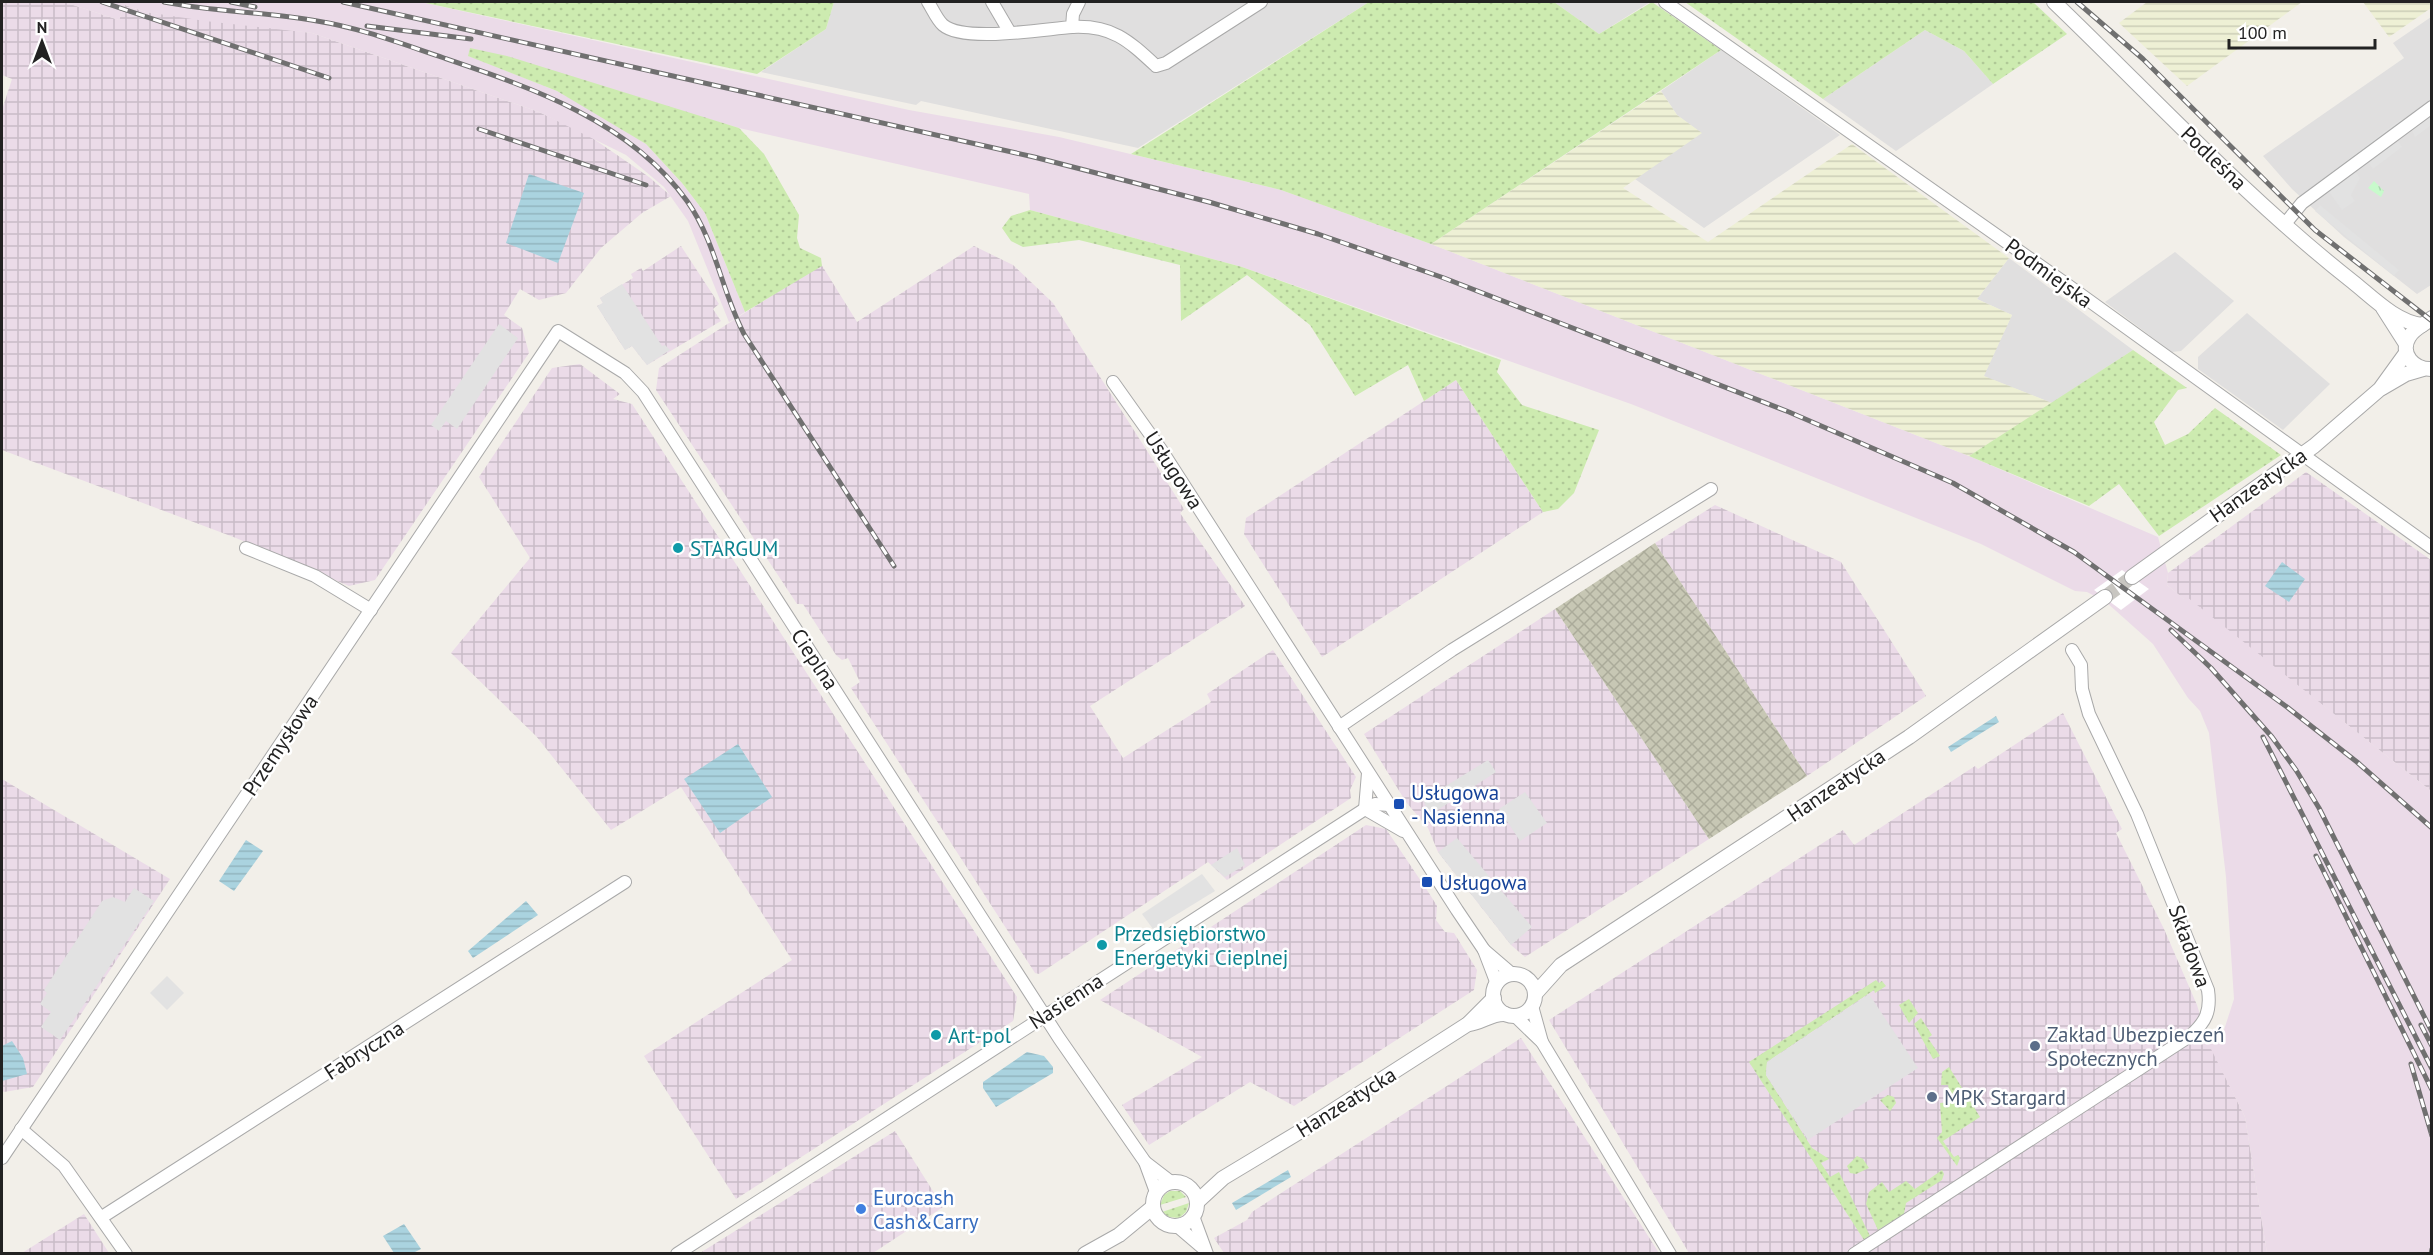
<svg xmlns="http://www.w3.org/2000/svg" width="2433" height="1255" viewBox="0 0 2433 1255" font-family="'PT Sans',sans-serif">
  <style>
    .residential { fill: #e0dfdf }
    .industrial { fill: url(#industrial-grid) }
    .railway { fill: #ebdbe8 }
    .construction { fill: url(#construction-cross-hatch) }
    .farmland { fill: url(#farmland-rules) }
    .grass { fill: url(#grass-dots) }
    .park { fill: url(#park-tufts) }
    .parking { fill: #e2e2e2 }
    .water { fill: url(#water-rules) }
    .pier { fill: #fff }
    .lines { fill: none; stroke-linecap: round; stroke-linejoin: round }
    .tertiary-tunnel { stroke: #c8c6c1; stroke-width: 14; stroke-dasharray: 14 7; stroke-linecap: butt }
    .minor-casing { stroke: #a9a9a9; stroke-width: 14 }
    .tertiary-casing { stroke: #a9a9a9; stroke-width: 16 }
    .minor { stroke: #fff; stroke-width: 12 }
    .tertiary { stroke: #fff; stroke-width: 14 }
    .rail-casing { stroke: #707070; stroke-width: 5 }
    .rail { stroke: #fff; stroke-width: 3; stroke-dasharray: 9; stroke-linecap: butt }
    .culture-dot { fill: #0f9aa8; stroke: #fff; stroke-width: 2 }
    .transit-dot { fill: #1a4fb4; stroke: #fff; stroke-width: 2 }
    .service-dot { fill: #5c6f8a; stroke: #fff; stroke-width: 2 }
    .shop-dot { fill: #3f7fe0; stroke: #fff; stroke-width: 2 }
    .labels { text-anchor: middle; dominant-baseline: central; stroke-width: 5; stroke-linejoin: round; paint-order: stroke }
    .street-label { font-size: 21px; fill: #222; stroke: #fff }
    .culture-label { font-size: 21px; fill: #0d838f; stroke: #fff; text-anchor: start }
    .transit-label { font-size: 21px; fill: #164399; stroke: #fff; text-anchor: start }
    .service-label { font-size: 21px; fill: #4e5e75; stroke: #fff; text-anchor: start }
    .shop-label { font-size: 21px; fill: #366cbe; stroke: #fff; text-anchor: start }
  </style>
  <defs>
    <pattern id="industrial-grid" width="8" height="8" patternUnits="userSpaceOnUse" patternTransform="scale(1.5)"><rect width="8" height="8" fill="#ebdbe8"/><path d="M0 4h8M4 0v8" fill="none" stroke="#c9bcc7"/></pattern>
    <pattern id="construction-cross-hatch" width="8" height="8" patternUnits="userSpaceOnUse" patternTransform="scale(1.5)"><rect width="8" height="8" fill="#c7c7b4"/><path d="M0 0l8 8M0 8l8-8" fill="none" stroke="#abab9a"/></pattern>
    <pattern id="farmland-rules" width="6" height="5" patternUnits="userSpaceOnUse" patternTransform="scale(1.5)"><rect width="6" height="5" fill="#eef0d5"/><path d="M0 2.5h6" fill="none" stroke="#ccceb7"/></pattern>
    <pattern id="grass-dots" width="8" height="8" patternUnits="userSpaceOnUse" patternTransform="scale(1.5)"><rect width="8" height="8" fill="#cdebb0"/><path d="M2 2h.1M6 6h.1" fill="none" stroke="#b0c997" stroke-width="1.8" stroke-linecap="round"/></pattern>
    <pattern id="park-tufts" width="24" height="20" patternUnits="userSpaceOnUse" patternTransform="scale(1.5)"><rect width="24" height="20" fill="#c8facc"/><path d="M3 7l-1-3M5 7V3M7 7l1-3M15 17l-1-3M17 17v-4M19 17l1-3" fill="none" stroke="#acd6af"/></pattern>
    <pattern id="water-rules" width="6" height="5" patternUnits="userSpaceOnUse" patternTransform="scale(1.5)"><rect width="6" height="5" fill="#aad3df"/><path d="M0 2.5h6" fill="none" stroke="#92b5bf"/></pattern>
  </defs>
  <rect width="100%" height="100%" fill="#f2efe9"/>
  <g class="residential">
    <path d="M834 2H1369L1138 148 921 101 916 105 761 72 826 29Z"/>
    <path d="M1554 2H1650L1599 34Z"/>
    <path d="M2431 17V285L2417 294 2344 237 2292 189 2263 156 2404 58 2393 43Z"/>
    <path d="M1925 30 1964 51 1993 84 1896 151 1823 99Z"/>
    <path d="M1721 50 1840 135 1704 228 1635 179 1701 133 1677 115 1661 91Z"/>
    <path d="M2175 252 2234 301 2181 351 2172 352 2105 302Z"/>
    <path d="M2009 258 2133 350 2052 403 1983 376 2012 315 1977 299Z"/>
    <path d="M2247 313 2330 384 2283 430 2198 369V357Z"/>
  </g>
  <g class="industrial">
    <path d="M2 2H64L119 20 125 5 146 12 312 33 539 112 588 135 649 177 671 196 642 213 601 248 566 293 539 300 520 289 504 315 522 328 529 353 375 580 349 586 236 538 2 450V110L12 79 2 75Z"/>
    <path d="M681 246 719 304 713 309 721 321 647 365 632 346 625 350 597 306 603 303 600 298 633 278 631 274 641 268 643 271Z"/>
    <path d="M974 246 1013 265 1053 303 1184 509 1180 513 1245 606 1090 706 1123 758 1211 702 1207 694 1273 650 1356 777 1350 790 1351 798 1227 880 1208 862 1039 974 1035 973 851 688 860 682 848 658 842 660 836 655 803 604H797L656 390 659 368 821 264 857 322Z"/>
    <path d="M580 364 620 394 613 399 632 404 1017 997 1013 1021 736 1199 644 1056 792 960 681 787 611 830 536 736 451 653 530 558 479 477 552 368Z"/>
    <path d="M1456 380 1543 512 1322 657 1244 534 1246 518Z"/>
    <path d="M2306 472 2431 560V791L2187 598 2185 600 2167 585 2168 573Z"/>
    <path d="M1715 505 1841 562 1926 696 1807 776 1655 543Z"/>
    <path d="M1555 609 1709 839 1525 957 1511 945 1438 852 1428 828 1406 802 1364 734Z"/>
    <path d="M2063 713 2122 829 2116 833 2164 929 2197 1005 2208 1041 2245 1117 2267 1253H1689L1549 1020 1843 830 1854 845 1975 766 1978 769Z"/>
    <path d="M2 779 170 879 33 1087 4 1092 2 1090Z"/>
    <path d="M1366 825 1386 829 1429 893 1437 906 1436 920 1445 932 1454 933 1477 970 1474 990 1294 1106 1250 1082 1149 1145 1122 1105 1202 1057 1100 1000Z"/>
    <path d="M1521 1038 1659 1253H1224L1214 1238 1247 1220 1252 1212Z"/>
    <path d="M895 1131 943 1207 873 1253H700Z"/>
    <path d="M84 1214 109 1253H22Z"/>
  </g>
  <path class="railway" d="M64 2H421L909 110 1059 137 1281 190 1431 244 1969 456 2158 537 2168 573 2167 585 2184 599 2187 597 2431 791V1253H2267L2245 1117 2207 1041 2223 1033 2234 999 2226 877 2209 733 2200 711 2188 698 2153 644 2106 602 2087 592 2075 591 1981 544 1631 404 1242 267 1030 210 1029 194 739 128 470 49 469 56 557 91 604 117 646 144 682 183 705 213 745 312 729 322 688 221 664 187 626 155 539 112 312 33 205 21 146 12 125 5 119 20Z"/>
  <path class="construction" d="M1655 543 1807 776 1709 839 1555 609Z"/>
  <g class="farmland">
    <path d="M2147 2H2302L2187 86 2119 23Z"/>
    <path d="M2363 2H2431V8L2389 37Z"/>
    <path d="M1661 91 1677 115 1702 133 1623 188 1708 242 1852 144 2009 258 1977 299 2012 315 1984 376 2052 403 1969 456 1431 244Z"/>
  </g>
  <g class="grass">
    <path d="M421 2H834L826 29 757 74Z"/>
    <path d="M1369 2H1554L1599 34 1652 2 1721 50 1431 244 1281 190 1131 154Z"/>
    <path d="M1685 2H2033L2067 34 1993 84 1964 51 1925 30 1823 99Z"/>
    <path d="M470 48 507 56 739 128 764 154 799 215 797 238 800 248 821 258 822 266 745 312 705 213 682 183 646 144 557 91 468 56Z"/>
    <path d="M1030 210 1242 267 1501 360 1497 372 1522 405 1599 430 1574 493 1558 509 1543 512 1456 380 1424 401 1408 365 1355 396 1310 325 1247 275 1181 321 1180 265 1079 240 1023 247 1011 241 1002 228 1011 216Z"/>
    <path d="M2133 350 2187 388 2178 390 2154 422 2165 445 2188 434 2215 408 2281 455 2159 536 2119 484 2089 506 1969 456Z"/>
    <path d="M1876 980 1879 983 1882 981 1886 986 1875 993 1874 990 1767 1062 1766 1075 1812 1148 1829 1159 1821 1163 1830 1177 1839 1172 1870 1236 1864 1240 1749 1062Z"/>
    <path d="M1909 999 1918 1013 1909 1023 1899 1005Z"/>
    <path d="M1921 1018 1932 1035 1928 1038 1940 1056 1933 1059 1914 1024Z"/>
    <path d="M1949 1067 1980 1117 1943 1141 1954 1157 1958 1155 1960 1158 1957 1166 1937 1138 1942 1132 1940 1103 1951 1102 1948 1085H1941L1942 1072Z"/>
    <path d="M1888 1095 1894 1097 1896 1103 1890 1111 1880 1100Z"/>
    <path d="M1857 1156 1863 1159 1869 1168 1856 1174 1850 1173 1847 1166Z"/>
    <path d="M1942 1170 1944 1174 1942 1180 1906 1203 1904 1214 1878 1230 1866 1204 1869 1192 1882 1182 1889 1192 1906 1181 1915 1189Z"/>
    <path d="M1170 1191H1180L1186 1197 1160 1205 1164 1195Z"/>
    <path d="M1189 1203 1186 1212 1179 1218 1169 1217 1162 1212Z"/>
  </g>
  <path class="park" d="M2374 181 2384 191 2381 197 2368 188Z"/>
  <g class="parking">
    <path d="M2431 116V125L2415 137 2412 130Z"/>
    <path d="M2401 119 2403 122 2318 186 2317 183Z"/>
    <path d="M2398 141 2402 147 2373 169 2369 163Z"/>
    <path d="M2356 172 2360 178 2351 195 2355 201 2342 210 2329 192Z"/>
    <path d="M2320 205 2399 270 2394 276 2315 211Z"/>
    <path d="M622 284 662 346 665 345 670 350 647 365 632 346 625 350 597 306 603 303 600 298Z"/>
    <path d="M499 324 518 338 457 429 446 421 439 431 431 425Z"/>
    <path d="M1488 760 1496 772 1430 815 1423 800Z"/>
    <path d="M1525 792 1547 823 1520 841 1499 809Z"/>
    <path d="M1457 838 1532 927 1511 945 1438 852Z"/>
    <path d="M1237 848 1245 865 1225 877 1211 865Z"/>
    <path d="M1202 874 1215 891 1153 929 1142 914Z"/>
    <path d="M134 888 154 901 60 1040 41 1027 51 1012 40 1004 47 993 44 990 102 901 113 897 125 902Z"/>
    <path d="M167 976 184 993 167 1010 150 993Z"/>
    <path d="M1869 994 1918 1068 1808 1140 1766 1075 1767 1062Z"/>
  </g>
  <g class="water">
    <path d="M529 174 584 193 558 263 506 243Z"/>
    <path d="M2282 562 2305 579 2289 602 2265 586Z"/>
    <path d="M1996 716 1999 722 1951 752 1948 747Z"/>
    <path d="M738 744 772 797 720 833 684 779Z"/>
    <path d="M246 840 263 851 234 891 219 881Z"/>
    <path d="M526 901 538 915 473 958 468 951Z"/>
    <path d="M12 1041 23 1058 27 1074 2 1081V1046Z"/>
    <path d="M1027 1052 1044 1056 1053 1067V1073L996 1107 983 1088V1082Z"/>
    <path d="M1288 1170 1291 1177 1236 1210 1232 1203Z"/>
    <path d="M404 1224 421 1249 413 1253H394L383 1236Z"/>
  </g>
  <path class="pier" d="M2122 570 2149 589 2121 610 2094 590Z"/>
  <g class="lines">
    <path class="tertiary-tunnel" d="M2105 597 2132 577"/>
    <g class="minor-casing">
      <g id="minor">
        <path d="M928 2C932 8 937 20 943 25 964 43 1044 29 1072 27L1073 14 1079 2"/>
        <path d="M992 2 1009 31"/>
        <path d="M1665 2 2066 284 2432 548"/>
        <path d="M1072 27C1112 25 1128 40 1156 66L1166 63 1261 2"/>
        <path d="M2284 225 2302 203 2432 107"/>
        <path d="M1113 382 1162 451 1457 910 1484 950 1512 974"/>
        <path d="M246 548 315 576 371 610"/>
        <path d="M1339 727 1452 650 1711 489"/>
        <path d="M1365 809 1403 831"/>
        <path d="M1365 809 1368 773"/>
        <path d="M1484 950 1497 984"/>
        <path d="M1532 1006 1542 1042"/>
        <path d="M1515 1016 1542 1042 1670 1254"/>
        <path d="M21 1129 64 1166 126 1254"/>
        <path d="M2 1158 558 331 625 373 643 392 1059 1038 1145 1162 1156 1192"/>
        <path d="M1145 1162 1171 1182"/>
        <path d="M1193 1216 1207 1254"/>
        <path d="M102 1217 625 882"/>
        <path d="M1177 1226 1204 1249"/>
        <path d="M677 1254 1365 809 1375 804 1389 805"/>
        <path d="M1854 1254 2190 1036C2206 1022 2211 1011 2208 990L2137 814 2089 714 2082 689 2081 665 2072 650"/>
      </g>
    </g>
    <g class="tertiary-casing">
      <g id="tertiary">
        <path d="M2054 2C2152 96 2246 198 2353 282 2373 298 2396 322 2422 325"/>
        <path d="M2383 308 2406 344"/>
        <path d="M2432 318C2424 325 2414 328 2409 337 2399 354 2414 370 2432 369"/>
        <path d="M2382 388 2406 374 2423 369"/>
        <path d="M2132 577 2314 446 2380 389 2406 353"/>
        <circle cx="1514" cy="995" r="21"/>
        <path d="M1535 994 1561 965 1909 737 2105 597"/>
        <path d="M1468 1024C1482 1023 1491 1013 1505 1014"/>
        <circle cx="1175" cy="1204" r="22"/>
        <path d="M1197 1202 1223 1178 1306 1128 1468 1024 1494 998"/>
        <path d="M1085 1254 1119 1235 1153 1207"/>
      </g>
    </g>
    <use href="#minor" class="minor"/>
    <use href="#tertiary" class="tertiary"/>
    <g class="rail-casing">
      <g id="rail">
        <path d="M102 2 329 78"/>
        <path d="M164 2C215 12 267 12 317 21 361 28 402 44 444 58 532 88 630 121 687 201 716 242 721 290 744 334L894 566"/>
        <path d="M231 2 255 7"/>
        <path d="M343 2 1034 157 1209 202 1318 234 1444 278 1789 412 1953 483 2074 552 2287 707 2357 762 2432 828"/>
        <path d="M2077 2 2143 59 2315 230 2432 321"/>
        <path d="M367 26 471 39"/>
        <path d="M479 129 646 185"/>
        <path d="M2171 630 2211 668 2272 737 2296 770 2319 808 2432 1032"/>
        <path d="M2263 737 2432 1069"/>
        <path d="M2316 856 2432 1090"/>
        <path d="M2421 1025 2432 1046"/>
        <path d="M2411 1064 2432 1136"/>
        <path d="M2431 1254 2432 1249"/>
      </g>
    </g>
    <use href="#rail" class="rail"/>
  </g>
  <g class="culture-dot">
    <circle cx="678" cy="548" r="6"/>
    <circle cx="1102" cy="945" r="6"/>
    <circle cx="936" cy="1035" r="6"/>
  </g>
  <g class="transit-dot">
    <rect x="1393" y="798" width="12" height="12" rx="3"/>
    <rect x="1421" y="876" width="12" height="12" rx="3"/>
  </g>
  <g class="service-dot">
    <circle cx="2035" cy="1046" r="6"/>
    <circle cx="1932" cy="1097" r="6"/>
  </g>
  <circle class="shop-dot" cx="861" cy="1209" r="6"/>
  <g class="labels">
    <g class="street-label">
      <text transform="translate(2214 158) rotate(44)">Podleśna</text>
      <text transform="translate(2049 273) rotate(36)">Podmiejska</text>
      <text transform="translate(1174 470) rotate(57)">Usługowa</text>
      <text transform="translate(2258 485) rotate(-35)">Hanzeatycka</text>
      <text transform="translate(815 659) rotate(57)">Cieplna</text>
      <text transform="translate(280 745) rotate(-56)">Przemysłowa</text>
      <text transform="translate(1836 785) rotate(-34)">Hanzeatycka</text>
      <text transform="translate(2190 946) rotate(70)">Składowa</text>
      <text transform="translate(1066 1001) rotate(-33)">Nasienna</text>
      <text transform="translate(364 1050) rotate(-33)">Fabryczna</text>
      <text transform="translate(1346 1102) rotate(-32)">Hanzeatycka</text>
    </g>
    <g class="culture-label">
      <text x="690" y="548">STARGUM</text>
      <text x="1114" y="933">Przedsiębiorstwo<tspan x="1114" dy="24">Energetyki Cieplnej</tspan></text>
      <text x="948" y="1035">Art-pol</text>
    </g>
    <g class="transit-label">
      <text x="1411" y="792">Usługowa<tspan x="1411" dy="24">- Nasienna</tspan></text>
      <text x="1439" y="882">Usługowa</text>
    </g>
    <g class="service-label">
      <text x="2047" y="1034">Zakład Ubezpieczeń<tspan x="2047" dy="24">Społecznych</tspan></text>
      <text x="1944" y="1097">MPK Stargard</text>
    </g>
    <g class="shop-label">
      <text x="873" y="1197">Eurocash<tspan x="873" dy="24">Cash&amp;Carry</tspan></text>
    </g>
  </g>
  <rect width="2433" height="1255" fill="none" stroke="#222222" stroke-width="6"/>
  <g transform="translate(42 42)" stroke="#ffffff" stroke-width="4.5" paint-order="stroke">
  <path d="M0-4.5L10 22L0 15L-10 22Z" fill="#222222"/>
  <text y="-9" font-size="16" font-weight="bold" text-anchor="middle" fill="#222222">N</text>
  </g>
  <path d="M2229 39v9h146v-9" fill="none" stroke="#222222" stroke-width="3"/>
  <text x="2238" y="39" font-size="18" fill="#222222" stroke="#ffffff" stroke-width="4.5" paint-order="stroke">100 m</text>
</svg>
